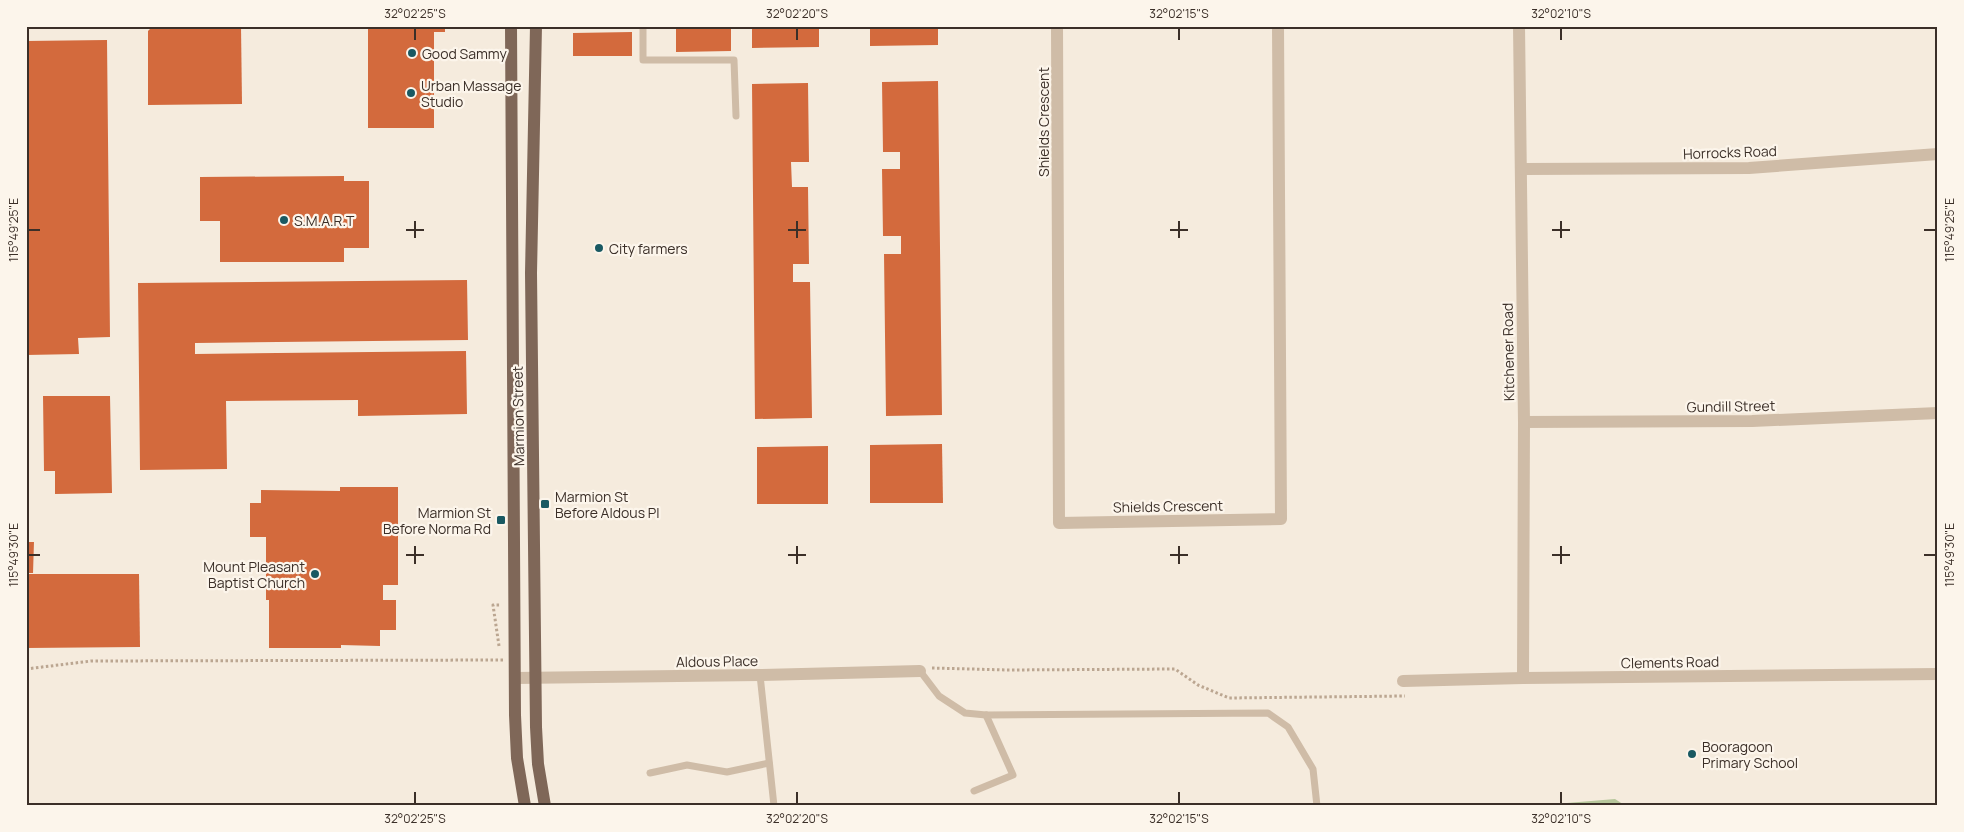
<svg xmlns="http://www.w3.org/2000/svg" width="1964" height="832" viewBox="0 0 1964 832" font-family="Manrope,sans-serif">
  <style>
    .green { fill: #b6c69b }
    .building { fill: #d36a3d }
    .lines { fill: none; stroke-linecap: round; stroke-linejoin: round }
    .path { stroke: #bba691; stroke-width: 3; stroke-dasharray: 2.5 2.5; stroke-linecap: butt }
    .lane { stroke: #cfbca7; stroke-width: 7 }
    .street { stroke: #cfbca7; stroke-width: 12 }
    .primary { stroke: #7f6758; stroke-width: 12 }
    .ticks { fill: none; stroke: #3b2f28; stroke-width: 2 }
    .poi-dot { fill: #195962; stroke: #fcf5eb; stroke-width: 2 }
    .labels { text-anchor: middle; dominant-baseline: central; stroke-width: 4.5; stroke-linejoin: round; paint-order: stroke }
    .poi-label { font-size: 14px; fill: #3b2f28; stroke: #fcf5eb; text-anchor: start }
    .street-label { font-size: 14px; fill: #3b2f28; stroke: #fcf5eb }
    .neatline { fill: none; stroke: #3b2f28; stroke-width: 2 }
    .ticks-label { font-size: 12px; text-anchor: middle; fill: #3b2f28 }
  </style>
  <rect width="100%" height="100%" fill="#f5ebdd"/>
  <path class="green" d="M1615 799 1626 806H1554L1555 804Z"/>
  <g class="building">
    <path d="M153 26H241L242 104 148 105V31Z"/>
    <path d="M368 26H445V32H434V128H368Z"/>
    <path d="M676 26H731V51L676 52Z"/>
    <path d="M752 26H819V47L752 48Z"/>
    <path d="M870 26H938V45L870 46Z"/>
    <path d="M632 32V56H573V33Z"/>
    <path d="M107 40 110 337 78 338 79 354 26 355V41Z"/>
    <path d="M938 81 942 415 886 416 884 254H901V236H883L882 169H900V152H883L882 82Z"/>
    <path d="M808 83 809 162H791L792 187H808L809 264H793V282H810L812 418 755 419 752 84Z"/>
    <path d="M344 176V181H369V248H344V262H220V221H200V177Z"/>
    <path d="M467 280 468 340 195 343V354L466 351 467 414 358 416V400L226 401 227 469 140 470 138 283Z"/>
    <path d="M43 396H110L112 493 55 494V471H44Z"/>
    <path d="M942 444 943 503H870V445Z"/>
    <path d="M828 446V504H757V447Z"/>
    <path d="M340 487H398V585H383V600H396V630H380V646L341 645V648H269V600H266V537H250V503H261V490L340 491Z"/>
    <path d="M26 542H34L33 573H26Z"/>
    <path d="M26 574H139L140 647 26 648Z"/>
  </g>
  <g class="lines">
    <g class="path">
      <path d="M499 646 493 605H501"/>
      <path d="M932 668 1008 670 1175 669 1198 685 1229 698 1405 696"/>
      <path d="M26 669 91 661 503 660"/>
    </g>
    <g class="lane">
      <path d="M643 26V60H734L736 116"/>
      <path d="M920 671 939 696 965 713 986 715 1268 713 1288 727 1313 769 1317 806"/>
      <path d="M760 675 774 806"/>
      <path d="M650 773 687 765 727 772 769 763"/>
      <path d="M974 791 1013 775 986 715"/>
    </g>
    <g class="street">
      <path d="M1057 26 1059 523 1281 519 1278 26"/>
      <path d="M1519 26 1524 422 1523 678"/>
      <path d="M1522 169 1749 168 1938 154"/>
      <path d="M1524 422 1752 421 1938 413"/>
      <path d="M515 678 760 675 920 671"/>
      <path d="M1403 681 1523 678 1938 674"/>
    </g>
    <g class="primary">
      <path d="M511 26 515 715 517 758 525 806"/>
      <path d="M536 26 531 273 536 727 538 764 545 806"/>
    </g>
  </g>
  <path class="ticks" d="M415 28V40M797 28V40M1179 28V40M1561 28V40M415 221V238M797 221V238M1179 221V238M1561 221V238M28 230H40M406 230H424M788 230H806M1170 230H1188M1552 230H1570M1924 230H1936M415 546V564M797 546V564M1179 546V564M1561 546V564M28 555H40M406 555H424M788 555H806M1170 555H1188M1552 555H1570M1924 555H1936M415 792V804M797 792V804M1179 792V804M1561 792V804"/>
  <g class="poi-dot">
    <circle cx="412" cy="53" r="5"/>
    <circle cx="411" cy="93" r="5"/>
    <circle cx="284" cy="220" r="5"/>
    <circle cx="599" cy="248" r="5"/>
    <rect x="540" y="499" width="10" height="10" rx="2.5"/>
    <rect x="496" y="515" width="10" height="10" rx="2.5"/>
    <circle cx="315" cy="574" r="5"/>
    <circle cx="1692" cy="754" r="5"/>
  </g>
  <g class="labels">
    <g class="poi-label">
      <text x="422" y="53">Good Sammy</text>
      <text x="421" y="85">Urban Massage<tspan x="421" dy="16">Studio</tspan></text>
      <text x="294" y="220">S.M.A.R.T</text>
      <text x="609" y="248">City farmers</text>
      <text x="555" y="496">Marmion St<tspan x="555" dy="16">Before Aldous Pl</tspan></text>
      <text x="491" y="512" text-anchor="end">Marmion St<tspan x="491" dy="16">Before Norma Rd</tspan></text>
      <text x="305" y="566" text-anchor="end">Mount Pleasant<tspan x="305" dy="16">Baptist Church</tspan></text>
      <text x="1702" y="746">Booragoon<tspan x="1702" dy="16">Primary School</tspan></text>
    </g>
    <g class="street-label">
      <text transform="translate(1043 122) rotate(-90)">Shields Crescent</text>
      <text transform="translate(1730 152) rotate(-2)">Horrocks Road</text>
      <text transform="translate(1508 352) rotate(-91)">Kitchener Road</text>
      <text transform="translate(1731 406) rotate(-1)">Gundill Street</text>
      <text transform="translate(518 416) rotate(-91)">Marmion Street</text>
      <text transform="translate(1168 506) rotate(-1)">Shields Crescent</text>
      <text transform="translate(717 661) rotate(-1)">Aldous Place</text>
      <text transform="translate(1670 662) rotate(-1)">Clements Road</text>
    </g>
  </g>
  <rect width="1964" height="832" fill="none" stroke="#fcf5eb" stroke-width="55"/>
  <rect x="28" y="28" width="1908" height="776" class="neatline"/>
  <g class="ticks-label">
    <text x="415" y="18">32°02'25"S</text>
    <text x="797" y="18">32°02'20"S</text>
    <text x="1179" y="18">32°02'15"S</text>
    <text x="1561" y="18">32°02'10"S</text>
    <text transform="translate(1950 230) rotate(-90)" y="4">115°49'25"E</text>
    <text transform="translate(14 230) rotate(-90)" y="4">115°49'25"E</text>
    <text transform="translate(1950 555) rotate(-90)" y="4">115°49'30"E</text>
    <text transform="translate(14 555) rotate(-90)" y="4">115°49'30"E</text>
    <text x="415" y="823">32°02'25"S</text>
    <text x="797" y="823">32°02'20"S</text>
    <text x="1179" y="823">32°02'15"S</text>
    <text x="1561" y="823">32°02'10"S</text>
  </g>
</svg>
